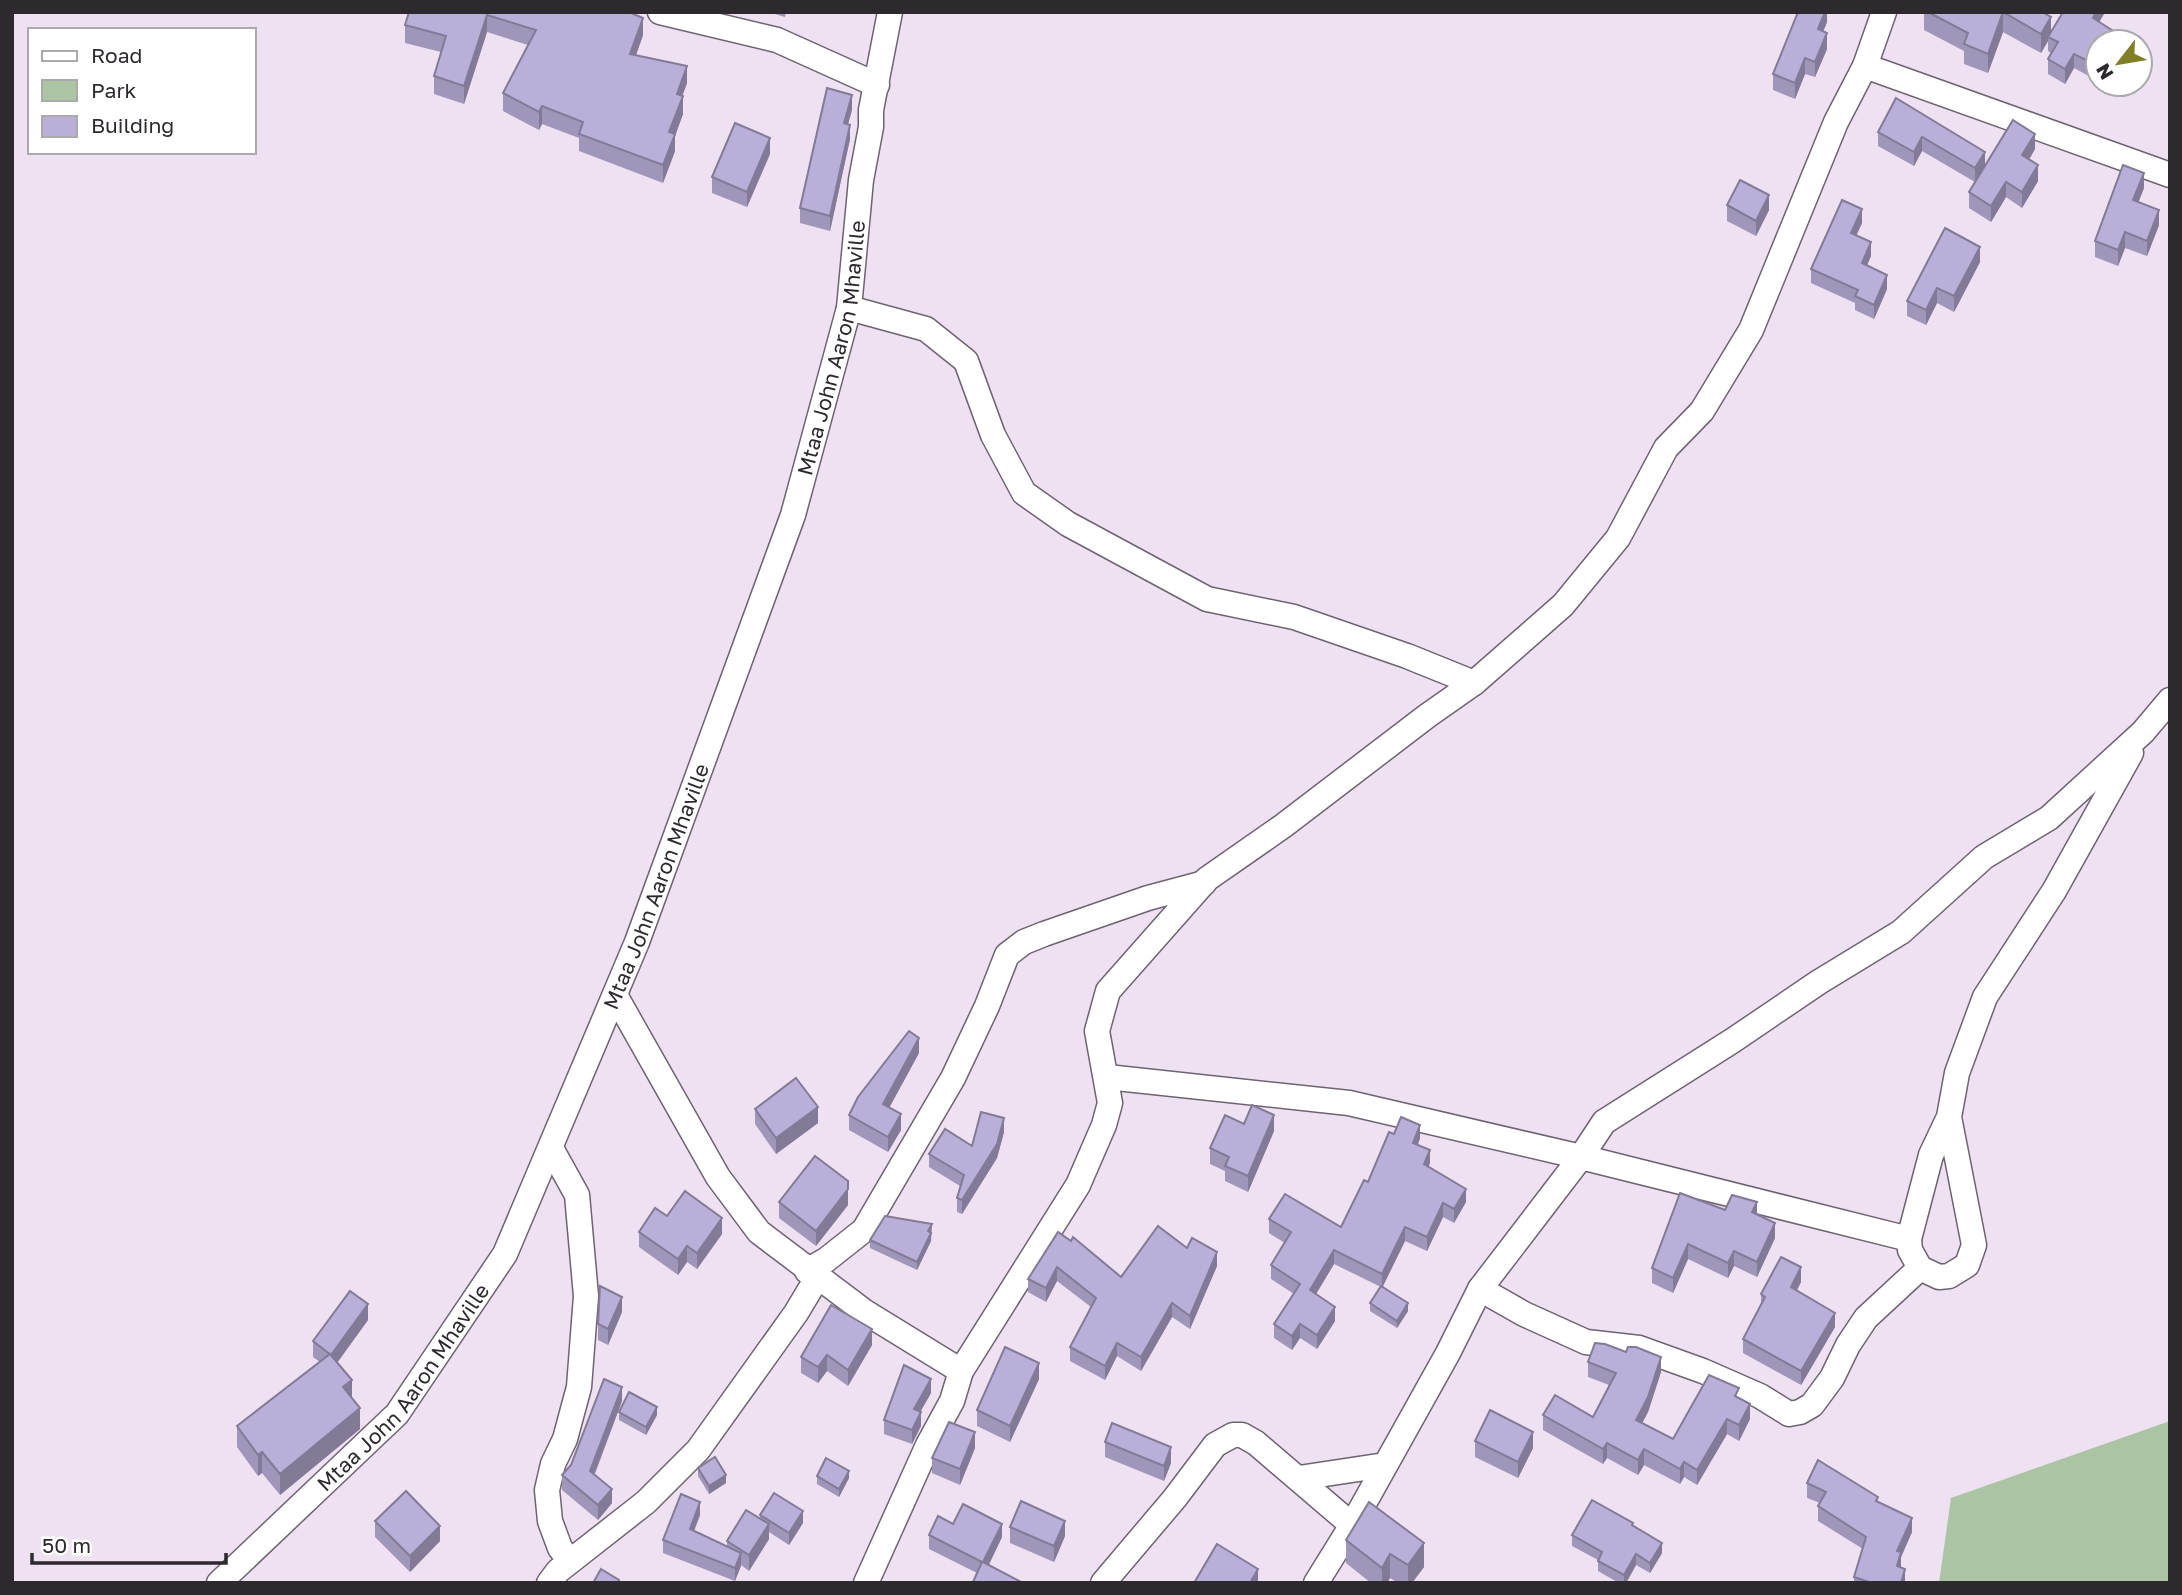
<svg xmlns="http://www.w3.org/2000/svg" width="2182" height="1595" viewBox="0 0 2182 1595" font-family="'Golos Text',sans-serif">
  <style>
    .green { fill: #abc4a3 }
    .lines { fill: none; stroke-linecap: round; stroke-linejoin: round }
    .minor-casing { stroke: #6e6371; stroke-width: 27 }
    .minor { stroke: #fff; stroke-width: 24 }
    .wall { fill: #a096ba }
    .shaded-wall { fill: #827a97 }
    .building { fill: #baafd8; stroke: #827a97; stroke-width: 2 }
    .labels { text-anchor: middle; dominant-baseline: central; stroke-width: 6; stroke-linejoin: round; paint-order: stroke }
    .street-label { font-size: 21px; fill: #2d292f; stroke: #fff }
  </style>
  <rect width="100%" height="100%" fill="#eee1f1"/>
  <path class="green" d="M2170 1421V1583H1939L1951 1498Z"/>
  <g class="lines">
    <g class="minor-casing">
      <g id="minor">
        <path d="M660 12 777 40 877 85"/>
        <path d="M1865 66 2170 175"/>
        <path d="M849 308 926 329 966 361 993 435 1024 493 1068 524 1207 599 1294 617 1407 656 1474 683"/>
        <path d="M615 995 718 1177 759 1232 865 1312 961 1371"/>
        <path d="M1107 1077 1349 1103 1581 1157 1909 1239"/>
        <path d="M1949 1117 1974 1245 1967 1265 1949 1276 1939 1277 1920 1268 1910 1250 1909 1239 1931 1155 1949 1117 1957 1073 1985 997 2054 891 2131 753"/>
        <path d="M551 1148 577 1195 586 1296 579 1387 565 1439 553 1464 547 1490 550 1521 560 1548 570 1561"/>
        <path d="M807 1271 826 1260 864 1230 953 1078 987 1006 1007 955 1024 942 1044 934 1148 898 1204 883"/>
        <path d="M1480 1289 1524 1314 1586 1342 1639 1348 1703 1371 1760 1396 1789 1414 1800 1412 1812 1405 1832 1378 1848 1345 1866 1318 1920 1268"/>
        <path d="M1299 1478 1385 1465"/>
        <path id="s1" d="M219 1583 397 1414 505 1254 637 942 793 515 849 308 861 180 871 127V110L890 12"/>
        <path d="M549 1583 558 1571 646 1502 698 1450 796 1313 817 1278"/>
        <path d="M866 1583 928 1445 952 1401 961 1371 1078 1185 1104 1125 1110 1103 1097 1031 1108 991 1207 879 1283 826 1427 716 1474 683 1563 605 1618 538 1666 448 1702 411 1751 330 1836 122 1865 66 1884 12"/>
        <path d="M1103 1583 1175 1498 1215 1445 1233 1435H1242L1256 1443 1352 1525"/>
        <path d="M1316 1583 1352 1525 1448 1353 1480 1289 1581 1157 1604 1122 1732 1041 1819 982 1901 932 1984 857 2049 818 2143 732 2170 700"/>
      </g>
    </g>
    <use href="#minor" class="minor"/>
  </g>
  <g class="wall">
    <path d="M409 12H629L643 35 636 55 687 83 682 96 683 114 675 136V151L663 183 579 151V138L542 124 539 130 503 111V93L528 45 487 32 464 104 434 94V76L441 52 405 43V25Z"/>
    <path d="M768 12H786L785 17Z"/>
    <path d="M1825 12H1827V22L1823 31 1827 49 1815 77 1805 74 1795 99 1773 90V74Z"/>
    <path d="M1924 12H2042L2051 32 2105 12 2099 22 2115 42H2098V81L2074 68 2065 84 2048 74V59L2051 53 2048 51V41L2041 53 2003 32 1988 73 1964 64V51L1924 30Z"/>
    <path d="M2104 84H2132L2127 96Z"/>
    <path d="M1896 98 1985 152 1975 182 1922 151 1914 166 1878 146V132Z"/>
    <path d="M852 110 848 124 850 139 830 231 800 223V208Z"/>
    <path d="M2035 149 2029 160 2038 181 2022 208 2006 197 1991 222 1969 208V192Z"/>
    <path d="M770 154 747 207 712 193V177Z"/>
    <path d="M2144 188 2138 202 2159 225 2147 256 2125 248 2118 266 2095 257V241Z"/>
    <path d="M1727 205 1769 210 1756 236 1727 221Z"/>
    <path d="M1862 223 1856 236 1871 256 1867 265 1887 289 1874 319 1855 310V303L1811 283V269Z"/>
    <path d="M1980 262 1954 312 1937 303 1926 325 1907 316V301Z"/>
    <path d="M919 1053 889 1108 901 1130 888 1152 849 1130V1115Z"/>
    <path d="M755 1109 818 1123 776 1154 755 1124Z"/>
    <path d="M1244 1124 1274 1131 1248 1192 1225 1181V1171L1210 1164V1148Z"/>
    <path d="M1004 1132 997 1158 962 1214 957 1212V1198L960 1186 929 1167V1154L972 1146Z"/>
    <path d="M1394 1134 1420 1138 1418 1145 1430 1163 1428 1167 1466 1202 1454 1223 1443 1217 1427 1251 1405 1241 1383 1286 1408 1311 1397 1328 1370 1311V1303L1381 1287 1334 1264 1316 1294 1335 1321 1317 1349 1300 1338 1292 1350 1274 1338V1324L1294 1294 1271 1279V1265L1285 1243 1269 1233V1219L1341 1227 1368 1182Z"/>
    <path d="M779 1202 848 1205 816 1246 779 1218Z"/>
    <path d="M1725 1210 1757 1214 1775 1238 1757 1277 1734 1266 1728 1278 1688 1259 1673 1293 1652 1283V1268Z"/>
    <path d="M667 1216 722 1234 697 1269 687 1262 678 1275 639 1247V1232Z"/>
    <path d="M932 1232 931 1234V1241L917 1270 870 1248V1240Z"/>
    <path d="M1058 1232 1121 1277 1187 1248 1217 1266 1190 1329 1172 1317 1141 1371 1117 1356 1105 1380 1070 1361V1347L1091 1307 1057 1281 1046 1302 1028 1292V1279Z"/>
    <path d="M1801 1282 1797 1290 1835 1327 1801 1385 1743 1353V1339L1761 1304V1294Z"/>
    <path d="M622 1312 608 1345 598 1340V1324Z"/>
    <path d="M368 1320 337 1363 352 1399 360 1429 280 1495 262 1473 258 1476 237 1447V1426L320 1362 313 1357V1341Z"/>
    <path d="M872 1345 848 1386 827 1371 818 1383 801 1373V1357Z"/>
    <path d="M1588 1362 1661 1372 1648 1412 1642 1423 1673 1439 1739 1398 1750 1419 1739 1441 1727 1434 1697 1485 1684 1477 1680 1484 1644 1465 1638 1475 1607 1458 1603 1464 1543 1430V1415L1593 1417 1609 1385 1588 1377Z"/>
    <path d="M1039 1379 1010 1442 977 1426V1410Z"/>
    <path d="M931 1393 920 1412 921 1426 912 1444 884 1434V1420Z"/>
    <path d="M622 1401 595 1474 612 1503 598 1520 562 1490V1475Z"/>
    <path d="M619 1412 657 1415 646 1435 619 1420Z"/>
    <path d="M1475 1441 1533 1448 1518 1478 1475 1457Z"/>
    <path d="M1105 1442 1171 1463 1164 1481 1105 1457Z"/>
    <path d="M975 1448 960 1485 932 1473V1458Z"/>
    <path d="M698 1468 726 1483 709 1494 698 1476Z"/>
    <path d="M817 1476 849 1478 839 1497 817 1484Z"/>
    <path d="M1807 1483 1878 1502 1912 1532 1901 1557V1568L1905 1583H1854V1577L1863 1549 1818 1521V1506L1820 1503 1807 1498Z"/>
    <path d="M1369 1502 1424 1567 1412 1583H1398L1390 1578 1387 1583H1371L1346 1563V1540Z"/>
    <path d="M700 1515 694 1531 727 1547V1541L760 1518V1515L803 1523 789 1545 769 1532V1539L749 1571 741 1565 735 1581 663 1553V1540Z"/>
    <path d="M375 1521 440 1541 410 1572 375 1537Z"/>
    <path d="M953 1524 1002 1537 989 1565 1023 1583H973L977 1573 929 1549V1535Z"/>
    <path d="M1633 1526 1662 1553 1650 1573 1636 1565 1626 1583H1619L1598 1571V1560L1572 1546V1535Z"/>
    <path d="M1010 1527 1065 1536 1054 1562 1010 1543Z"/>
  </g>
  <g class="shaded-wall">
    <path d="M1825 12H1827V22L1818 45V29Z"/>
    <path d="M2003 12V32L1988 73V54Z"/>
    <path d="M2096 12H2105L2093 33V18Z"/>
    <path d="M487 15V32L464 104V86Z"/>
    <path d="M2051 17V37H2048V41L2041 53V34Z"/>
    <path d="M643 18V35L630 72V54Z"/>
    <path d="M2115 32V42H2110Z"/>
    <path d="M1827 33V49L1815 77V62Z"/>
    <path d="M2074 54V68L2065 84V69Z"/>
    <path d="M1805 58V74L1795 99V83Z"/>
    <path d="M687 66V83L677 111V94Z"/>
    <path d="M2127 84H2132L2127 96Z"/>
    <path d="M852 95V110L844 138V123Z"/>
    <path d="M683 96V114L675 136V151L663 183V165L669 132Z"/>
    <path d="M542 106V124L539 130V112Z"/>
    <path d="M850 125V139L830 231V216Z"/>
    <path d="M2035 134V149L2022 171V155Z"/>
    <path d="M1922 137V151L1914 166V152Z"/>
    <path d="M770 138V154L747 207V192Z"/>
    <path d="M1985 152V166L1975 182V168Z"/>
    <path d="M2038 165V181L2022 208V192Z"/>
    <path d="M2144 173V188L2133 216V200Z"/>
    <path d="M2006 182V197L1991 222V206Z"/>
    <path d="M1769 195V210L1756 236V221Z"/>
    <path d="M1862 209V223L1851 247V233Z"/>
    <path d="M2159 210V225L2147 256V241Z"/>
    <path d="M2125 232V248L2118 266V250Z"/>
    <path d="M1871 242V256L1862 277V263Z"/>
    <path d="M1980 247V262L1954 312V296Z"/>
    <path d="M1887 275V289L1874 319V305Z"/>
    <path d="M1937 288V303L1926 325V310Z"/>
    <path d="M919 1038V1053L883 1119V1104Z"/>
    <path d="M818 1107V1123L776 1154V1138Z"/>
    <path d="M901 1114V1130L888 1152V1137Z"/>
    <path d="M1274 1115V1131L1248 1192V1176Z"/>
    <path d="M1004 1118V1132L997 1158 962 1214V1200Z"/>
    <path d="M1420 1125V1138L1413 1157V1143Z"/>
    <path d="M1430 1150V1163L1424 1178V1164Z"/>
    <path d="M848 1189V1205L816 1246V1231Z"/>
    <path d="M1466 1189V1202L1454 1223V1209Z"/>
    <path d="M1757 1202V1217L1752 1212Z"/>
    <path d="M1443 1203V1217L1427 1251V1237Z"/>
    <path d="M722 1218V1234L697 1269V1253Z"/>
    <path d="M1775 1223V1238L1757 1277V1262Z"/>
    <path d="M932 1224 931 1241 917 1270V1262L928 1231Z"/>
    <path d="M1405 1227V1241L1382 1288V1274Z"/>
    <path d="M1688 1244V1259L1673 1293V1278Z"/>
    <path d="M687 1246V1262L678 1275V1259Z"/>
    <path d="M1334 1250V1264L1310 1304V1290Z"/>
    <path d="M1734 1251V1266L1728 1278V1263Z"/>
    <path d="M1217 1252V1266L1190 1329V1316Z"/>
    <path d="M1057 1267V1281L1046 1302V1288Z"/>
    <path d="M1801 1267V1282L1791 1301V1287Z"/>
    <path d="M622 1297V1312L608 1345V1329Z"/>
    <path d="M1172 1303V1317L1141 1371V1357Z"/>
    <path d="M1408 1303V1311L1397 1328V1321Z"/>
    <path d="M368 1304V1320L331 1371V1355Z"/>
    <path d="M1335 1307V1321L1317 1349V1335Z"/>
    <path d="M1835 1313V1327L1801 1385V1371Z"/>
    <path d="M1300 1324V1338L1292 1350V1336Z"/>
    <path d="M872 1329V1345L848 1386V1370Z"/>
    <path d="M1117 1343V1356L1105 1380V1366Z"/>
    <path d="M827 1355V1371L818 1383V1367Z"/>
    <path d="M1661 1357V1372L1648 1412 1636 1435V1420Z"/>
    <path d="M1039 1363V1379L1010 1442V1426Z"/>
    <path d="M931 1379V1393L914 1423V1409Z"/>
    <path d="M352 1380V1401L343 1387Z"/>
    <path d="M622 1387V1401L590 1485V1471Z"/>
    <path d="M1750 1404V1419L1739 1441V1425Z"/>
    <path d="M657 1407V1415L646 1435V1427Z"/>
    <path d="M360 1408V1429L280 1495V1474Z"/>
    <path d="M921 1412V1426L912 1444V1430Z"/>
    <path d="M1727 1419V1434L1697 1485V1470Z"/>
    <path d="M975 1432V1448L960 1485V1469Z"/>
    <path d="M1533 1432V1448L1518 1478V1462Z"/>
    <path d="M1607 1443V1458L1603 1464V1449Z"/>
    <path d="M1171 1447V1463L1164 1481V1466Z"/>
    <path d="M1644 1449V1465L1638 1475V1460Z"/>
    <path d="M262 1452V1473L258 1476V1455Z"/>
    <path d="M1684 1462V1477L1680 1484V1469Z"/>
    <path d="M849 1471V1478L839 1497V1489Z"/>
    <path d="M726 1475V1483L709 1494V1486Z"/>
    <path d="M612 1489V1503L598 1520V1505Z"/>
    <path d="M700 1502V1515L690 1541V1529Z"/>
    <path d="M803 1511V1523L789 1545V1533Z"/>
    <path d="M1912 1518V1532L1901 1557V1567L1897 1581V1551Z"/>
    <path d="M1065 1521V1536L1054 1562V1546Z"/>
    <path d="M769 1524V1539L749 1571V1555Z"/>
    <path d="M1002 1524V1537L983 1576V1562Z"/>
    <path d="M440 1526V1541L410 1572V1556Z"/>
    <path d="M1424 1543V1567L1412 1583H1408V1565Z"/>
    <path d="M1662 1543V1553L1650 1573V1563Z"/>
    <path d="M741 1553V1566L735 1581V1568Z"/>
    <path d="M1390 1554V1578L1387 1583H1382V1568Z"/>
    <path d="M1636 1554V1565L1626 1583H1624V1575Z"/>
    <path d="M1258 1569V1583H1250Z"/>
    <path d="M1905 1569V1583H1901Z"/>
  </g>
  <g class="building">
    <path d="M409 12H629L643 18 630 54 687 66 677 94 683 96 669 132 675 134 663 165 579 134 583 122 542 106 539 112 503 93 536 30 487 15 464 86 434 76 446 36 405 25Z"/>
    <path d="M1798 12H1825L1818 29 1827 33 1815 62 1805 58 1795 83 1773 74Z"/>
    <path d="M1928 12H2042L2051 17 2041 34 2003 12 1988 54 1964 44 1968 33Z"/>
    <path d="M2063 12H2096L2093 18 2115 32 2110 42H2098V66L2074 54 2065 69 2048 59 2058 42 2048 37Z"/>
    <path d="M827 88 852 95 844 123 850 125 830 216 800 208Z"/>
    <path d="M1896 98 1985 152 1975 168 1922 137 1914 152 1878 132Z"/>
    <path d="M2013 120 2035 134 2022 155 2038 165 2022 192 2006 182 1991 206 1969 192Z"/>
    <path d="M735 123 770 138 747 192 712 177Z"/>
    <path d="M2123 165 2144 173 2133 200 2159 210 2147 241 2125 232 2118 250 2095 241Z"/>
    <path d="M1740 180 1769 195 1756 221 1727 205Z"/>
    <path d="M1842 200 1862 209 1851 233 1871 242 1862 263 1887 275 1874 305 1855 296 1858 290 1811 269Z"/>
    <path d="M1945 228 1980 247 1954 296 1937 288 1926 310 1907 301Z"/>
    <path d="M909 1031 919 1038 883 1104 901 1114 888 1137 849 1115 858 1097Z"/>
    <path d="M796 1078 818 1107 776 1138 755 1109Z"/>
    <path d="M1252 1105 1274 1115 1248 1176 1225 1166 1229 1157 1210 1148 1225 1115 1244 1124Z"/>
    <path d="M981 1112 1004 1118 997 1144 962 1200 957 1198 964 1175 929 1154 945 1129 972 1146Z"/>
    <path d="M1401 1117 1420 1125 1413 1143 1430 1150 1424 1164 1466 1189 1454 1209 1443 1203 1427 1237 1405 1227 1382 1274 1334 1250 1310 1290 1335 1307 1317 1335 1300 1324 1292 1336 1274 1324 1300 1284 1271 1265 1291 1232 1269 1219 1285 1194 1341 1227 1364 1180 1368 1182 1389 1132 1394 1134Z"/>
    <path d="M815 1156 848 1181V1189L816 1231 779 1202Z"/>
    <path d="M685 1191 722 1218 697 1253 687 1246 678 1259 639 1232 655 1208 667 1216Z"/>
    <path d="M1680 1193 1725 1210 1732 1195 1757 1202 1752 1212 1775 1223 1757 1262 1734 1251 1728 1263 1688 1244 1673 1278 1652 1268Z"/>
    <path d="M885 1216 932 1224 928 1231 931 1233 917 1262 870 1240Z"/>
    <path d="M1158 1226 1187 1248 1192 1238 1217 1252 1190 1316 1172 1303 1141 1357 1117 1343 1105 1366 1070 1347 1096 1298 1057 1267 1046 1288 1028 1279 1058 1232 1071 1241 1073 1237 1121 1277Z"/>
    <path d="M1781 1257 1801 1267 1791 1287 1835 1313 1801 1371 1743 1339 1765 1297 1761 1294Z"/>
    <path d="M600 1286 622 1297 608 1329 598 1324Z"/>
    <path d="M1381 1286 1408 1303 1397 1321 1370 1303Z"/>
    <path d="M350 1291 368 1304 331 1355 313 1341Z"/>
    <path d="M831 1305 872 1329 848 1370 827 1355 818 1367 801 1357Z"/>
    <path d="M1595 1343 1605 1344 1626 1352 1628 1347H1636L1661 1357 1648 1397 1636 1420 1673 1439 1709 1375 1739 1388 1735 1396 1750 1404 1739 1425 1727 1419 1697 1470 1684 1462 1680 1469 1644 1449 1638 1460 1607 1443 1603 1449 1543 1415 1555 1395 1593 1417 1616 1373 1588 1362Z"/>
    <path d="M1005 1347 1039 1363 1010 1426 977 1410Z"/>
    <path d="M330 1354 352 1380 343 1387 360 1408 280 1474 262 1452 258 1455 237 1426Z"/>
    <path d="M904 1365 931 1379 914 1409 921 1412 912 1430 884 1420Z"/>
    <path d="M604 1379 622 1387 590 1471 612 1489 598 1505 562 1475 571 1465Z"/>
    <path d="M629 1392 657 1407 646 1427 619 1412Z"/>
    <path d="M1490 1410 1533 1432 1518 1462 1475 1441Z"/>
    <path d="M949 1422 975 1432 960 1469 932 1458Z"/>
    <path d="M1112 1423 1171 1447 1164 1466 1105 1442Z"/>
    <path d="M715 1457 726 1475 709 1486 698 1468Z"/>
    <path d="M826 1458 849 1471 839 1489 817 1476Z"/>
    <path d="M1818 1460 1878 1497 1876 1501 1912 1518 1897 1551 1901 1552 1897 1566 1905 1569 1901 1583H1872L1854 1577 1866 1537 1818 1506 1826 1492 1807 1483Z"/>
    <path d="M406 1491 440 1526 410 1556 375 1521Z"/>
    <path d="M774 1493 803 1511 789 1533 760 1515Z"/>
    <path d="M681 1494 700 1502 690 1529 741 1553 735 1568 663 1540Z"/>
    <path d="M1592 1500 1633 1523 1632 1525 1662 1543 1650 1563 1636 1554 1624 1575 1598 1561 1602 1552 1572 1535Z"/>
    <path d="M1021 1501 1065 1521 1054 1546 1010 1527Z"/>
    <path d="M1369 1502 1424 1543 1408 1565 1390 1554 1382 1568 1346 1540Z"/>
    <path d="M963 1504 1002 1524 983 1562 1023 1583H975L973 1582 982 1562 929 1535 938 1516 953 1524Z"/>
    <path d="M746 1510 769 1524 749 1555 727 1541Z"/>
    <path d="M1217 1544 1258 1569 1250 1583H1194Z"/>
    <path d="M601 1569 619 1580 618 1583H593Z"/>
  </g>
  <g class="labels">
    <g class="street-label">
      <text stroke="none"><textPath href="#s1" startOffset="1404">Mtaa John Aaron Mhaville</textPath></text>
      <text stroke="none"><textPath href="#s1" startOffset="836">Mtaa John Aaron Mhaville</textPath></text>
      <text stroke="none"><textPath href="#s1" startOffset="270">Mtaa John Aaron Mhaville</textPath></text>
    </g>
  </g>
  <rect width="2182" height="1595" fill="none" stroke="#2d292f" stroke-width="28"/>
  <rect x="28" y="28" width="228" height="126" fill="#ffffff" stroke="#aba9ac" stroke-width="2"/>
  <rect x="42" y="51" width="35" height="10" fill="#ffffff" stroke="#aba9ac" stroke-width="2"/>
  <text x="91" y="63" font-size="21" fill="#2d292f">Road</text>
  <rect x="42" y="80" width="35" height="21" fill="#abc4a3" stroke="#aba9ac" stroke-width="2"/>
  <text x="91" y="98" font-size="21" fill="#2d292f">Park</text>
  <rect x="42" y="116" width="35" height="21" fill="#baafd8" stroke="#aba9ac" stroke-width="2"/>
  <text x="91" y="133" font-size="21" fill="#2d292f">Building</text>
  <g transform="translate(2119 63) rotate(239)"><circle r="33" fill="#ffffff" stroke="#aba9ac" stroke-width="2"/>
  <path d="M0-5L12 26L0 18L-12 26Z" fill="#807e26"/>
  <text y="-10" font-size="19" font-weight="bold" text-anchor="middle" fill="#2d292f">N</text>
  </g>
  <path d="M32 1553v10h194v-10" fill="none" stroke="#2d292f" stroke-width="3.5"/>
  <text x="42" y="1553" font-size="21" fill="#2d292f" stroke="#ffffff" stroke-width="5" paint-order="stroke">50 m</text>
</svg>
